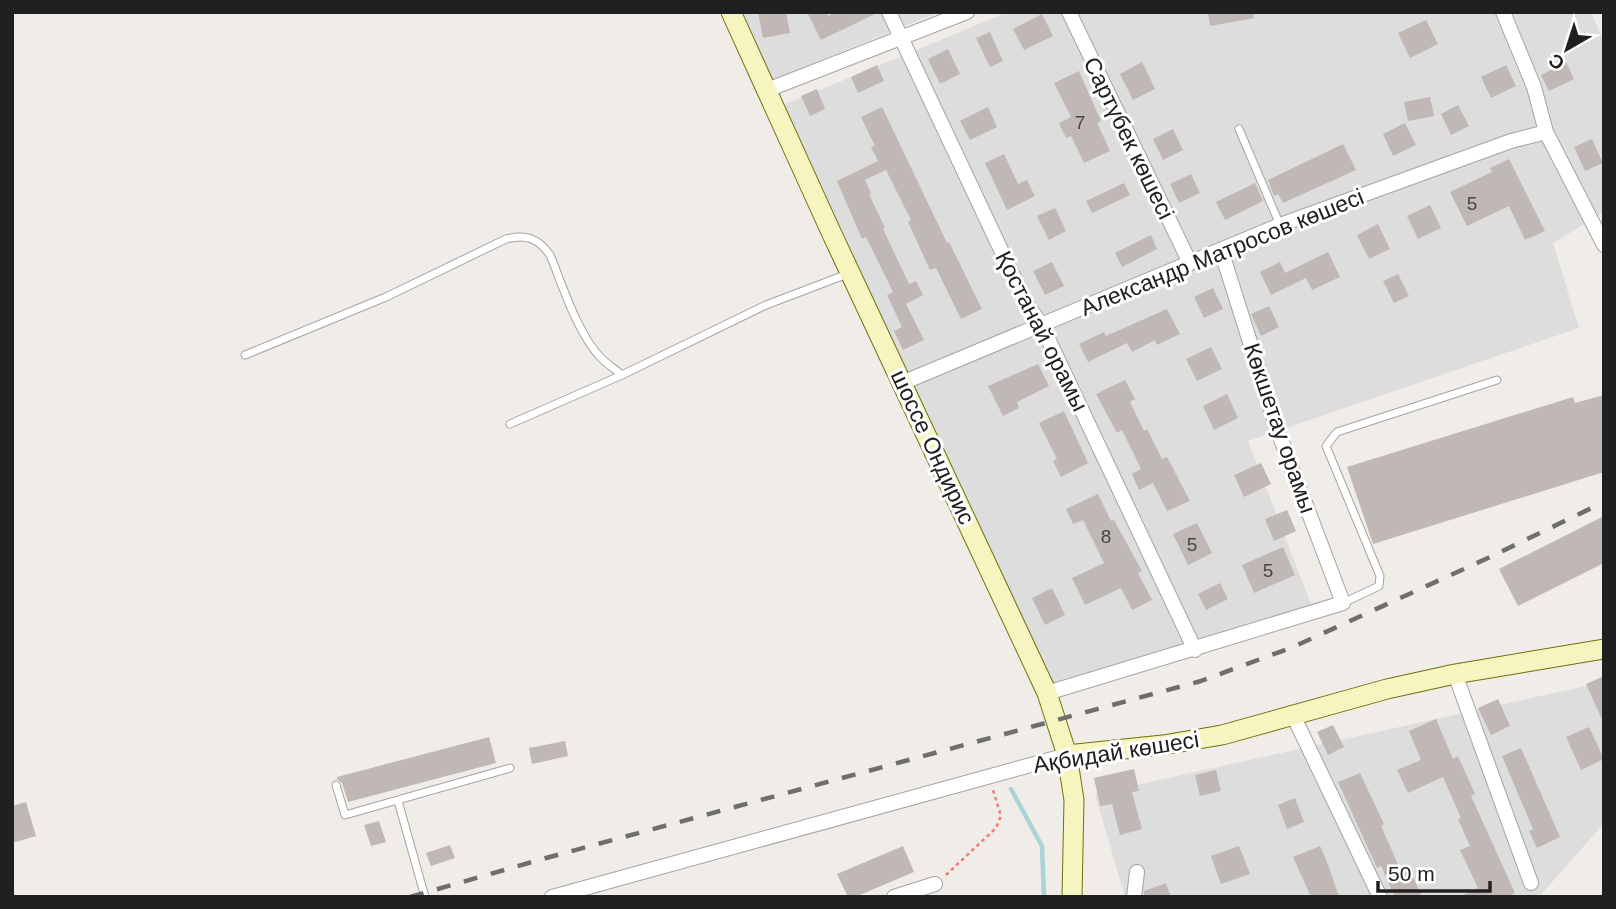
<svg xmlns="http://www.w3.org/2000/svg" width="1616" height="909" viewBox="0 0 1616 909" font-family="Arial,sans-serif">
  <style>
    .residential { fill: #dedddd }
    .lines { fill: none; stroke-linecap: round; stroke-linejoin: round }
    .stream { stroke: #abd3da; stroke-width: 4.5 }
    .building { fill: #c0b8b4 }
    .lane-casing { stroke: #a4a4a4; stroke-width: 9 }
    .street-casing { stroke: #a4a4a4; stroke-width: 16 }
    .secondary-casing { stroke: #6e710c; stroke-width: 21 }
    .path { stroke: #f17a77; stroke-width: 2.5; stroke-dasharray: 3.5 3.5; stroke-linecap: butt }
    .lane { stroke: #fff; stroke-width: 7 }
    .street { stroke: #fff; stroke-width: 14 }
    .secondary { stroke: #f6f4bf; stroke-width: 19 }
    .rail { stroke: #6e6e6e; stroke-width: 4.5; stroke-dasharray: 14 14; stroke-linecap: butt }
    .labels { text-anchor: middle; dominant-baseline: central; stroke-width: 6; stroke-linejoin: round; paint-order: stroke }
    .number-label { font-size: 19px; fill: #484645 }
    .street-label { font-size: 23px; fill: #202020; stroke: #fff }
  </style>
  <rect width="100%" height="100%" fill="#f0ece7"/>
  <g class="residential">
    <path d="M729 12H939L762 84Z"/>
    <path d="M1008 12H1591L1604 42V212L1553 243 1579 328 1248 441 1314 612 1054 688 781 106Z"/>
    <path d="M1604 682V823L1539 897H1125L1095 794Z"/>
  </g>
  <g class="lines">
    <path class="stream" d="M1011 789 1042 846 1044 897"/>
  </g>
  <g class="building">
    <path d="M758 12H786L790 33 763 38Z"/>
    <path d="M807 12H826L828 16 836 12H879L821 40Z"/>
    <path d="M1208 12H1254V18L1210 26Z"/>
    <path d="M1042 14 1053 36 1024 50 1013 29Z"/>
    <path d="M1426 20 1438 44 1410 58 1398 33Z"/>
    <path d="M990 32 1003 61 990 67 976 38Z"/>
    <path d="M948 49 960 74 940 84 928 59Z"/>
    <path d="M1142 62 1155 89 1133 100 1120 74Z"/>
    <path d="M1566 62 1574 79 1549 91 1541 75Z"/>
    <path d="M877 65 884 81 858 93 851 77Z"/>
    <path d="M1506 65 1516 86 1491 98 1481 77Z"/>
    <path d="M1079 71 1101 121 1097 123 1110 151 1084 163 1071 136 1066 138 1059 123 1071 117 1054 83Z"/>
    <path d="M817 89 825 109 810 116 801 96Z"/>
    <path d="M1430 97 1434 116 1408 121 1404 102Z"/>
    <path d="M1458 105 1469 126 1451 135 1441 114Z"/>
    <path d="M882 107 947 243 949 242 982 309 961 319 936 268 930 270 908 222 911 220 886 170 865 180 871 193 869 194 885 228 883 229 909 284 916 281 923 295 906 304 924 340 903 350 894 331 902 327 887 295 893 292 866 237 862 239 837 181 878 161 871 147 875 146 861 117Z"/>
    <path d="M988 107 997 127 970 140 960 121Z"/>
    <path d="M1405 123 1416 145 1393 156 1383 134Z"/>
    <path d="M1173 129 1183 150 1163 160 1153 139Z"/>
    <path d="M1592 139 1603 163 1585 171 1574 147Z"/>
    <path d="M1343 144 1356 170 1283 203 1278 194 1274 196 1268 180Z"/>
    <path d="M1004 154 1018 184 1027 180 1035 196 1007 210 985 163Z"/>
    <path d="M1509 159 1545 231 1525 240 1509 206 1467 226 1450 192 1492 172 1490 168Z"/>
    <path d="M1191 174 1200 193 1179 203 1170 184Z"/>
    <path d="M1124 183 1130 195 1092 213 1086 201Z"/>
    <path d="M1255 183 1263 201 1225 220 1216 202Z"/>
    <path d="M1430 205 1441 228 1418 239 1407 216Z"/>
    <path d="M1055 208 1066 231 1049 240 1037 216Z"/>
    <path d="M1378 224 1390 249 1369 259 1357 235Z"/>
    <path d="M1151 235 1157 249 1122 267 1115 253Z"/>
    <path d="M1328 252 1340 277 1312 290 1306 278 1271 295 1260 272 1280 262 1285 273Z"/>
    <path d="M1052 262 1064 286 1045 295 1033 271Z"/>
    <path d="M1398 274 1409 296 1394 303 1383 281Z"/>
    <path d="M1213 288 1223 309 1204 318 1194 297Z"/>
    <path d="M1269 306 1279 327 1261 336 1251 314Z"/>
    <path d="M1167 309 1180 334 1157 345 1155 340 1132 352 1127 343 1088 362 1079 344 1104 332 1106 336Z"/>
    <path d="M1211 347 1222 369 1197 381 1186 359Z"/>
    <path d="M1038 364 1049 386 1017 402 1019 408 1003 416 988 386Z"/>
    <path d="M1125 380 1135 399 1130 402 1144 431 1147 429 1162 459 1167 457 1190 501 1167 511 1153 483 1139 490 1132 474 1141 469 1122 430 1117 433 1096 394Z"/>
    <path d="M1227 394 1238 418 1214 430 1203 406Z"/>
    <path d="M1604 395V472L1373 544 1347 467 1573 397 1575 403Z"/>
    <path d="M1064 411 1088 463 1061 477 1053 461 1057 459 1039 423Z"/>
    <path d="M1261 463 1271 484 1244 497 1234 475Z"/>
    <path d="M1098 494 1111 521 1114 520 1142 571 1138 573 1152 600 1132 610 1121 588 1085 605 1072 578 1104 563 1083 520 1073 524 1066 509Z"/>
    <path d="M1287 510 1296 531 1274 541 1265 519Z"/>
    <path d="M1604 516V563L1518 606 1499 569Z"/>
    <path d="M1197 523 1212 553 1188 565 1173 534Z"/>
    <path d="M1283 547 1295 575 1254 593 1242 565Z"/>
    <path d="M1220 583 1228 599 1206 610 1198 594Z"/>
    <path d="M1052 588 1065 615 1045 625 1032 598Z"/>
    <path d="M1604 676V724L1586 684Z"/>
    <path d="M1498 699 1510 726 1491 735 1478 708Z"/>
    <path d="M1436 719 1453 759 1458 756 1475 794 1471 796 1515 893 1508 897H1459L1478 888 1460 850 1470 846 1458 819 1461 818 1443 777 1408 793 1397 770 1421 760 1409 731Z"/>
    <path d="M1333 725 1344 747 1328 755 1317 732Z"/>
    <path d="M1589 727 1604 759 1581 770 1566 737Z"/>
    <path d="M489 737 496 763 348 802 342 783 337 779V777Z"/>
    <path d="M565 741 568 756 532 764 529 748Z"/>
    <path d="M1521 748 1560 837 1537 848 1529 831 1533 829 1502 756Z"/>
    <path d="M1134 769 1139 791 1132 792 1142 829 1120 835 1112 804 1100 806 1094 778Z"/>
    <path d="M1216 770 1221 791 1200 796 1195 775Z"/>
    <path d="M1360 773 1384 824 1381 826 1401 871 1409 868 1422 897H1395L1381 866 1377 868 1338 782Z"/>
    <path d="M1295 798 1304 822 1287 829 1278 805Z"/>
    <path d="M26 802 36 836 12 843V806Z"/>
    <path d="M379 821 386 842 371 846 364 825Z"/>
    <path d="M450 845 455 858 431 866 426 853Z"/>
    <path d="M903 846 914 872 855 897H848L837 874Z"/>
    <path d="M1239 846 1250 874 1221 884 1211 856Z"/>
    <path d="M1320 846 1329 867 1339 897H1311L1293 857Z"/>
    <path d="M1166 883 1171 897H1144V891Z"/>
  </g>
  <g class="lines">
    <g class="lane-casing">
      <g id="lane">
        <path d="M1239 129 1280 225"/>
        <path d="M245 355 386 297 506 239C526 234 538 238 550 255 563 286 577 333 601 358 607 364 615 369 622 375"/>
        <path d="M510 424 622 375 766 305 850 273"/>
        <path d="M1343 603 1379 586 1380 576 1326 446 1337 432 1497 380"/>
        <path d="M336 785 345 815 510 768"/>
        <path d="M398 801 425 897"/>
      </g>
    </g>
    <g class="street-casing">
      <g id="street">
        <path d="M889 12 1026 303 1042 326 1195 650"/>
        <path d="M1069 12 1190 263"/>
        <path d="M1503 12 1534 87 1546 132 1604 245"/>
        <path d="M767 90 967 12"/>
        <path d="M902 383 1280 225 1511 141 1546 132"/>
        <path d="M1455 674 1531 883"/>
        <path d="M1047 693 1343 603 1279 434 1221 250"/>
        <path d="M1292 713 1380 897"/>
        <path d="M552 897 1067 755"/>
        <path d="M894 897 935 884"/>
        <path d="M1134 897 1137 872"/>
      </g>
    </g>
    <g class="secondary-casing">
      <g id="secondary">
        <path d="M731 12 831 232 1047 693 1067 755 1074 800 1072 897"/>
        <path d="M1067 755 1163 745 1222 735 1387 689 1455 674 1604 649"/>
      </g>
    </g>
    <path class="path" d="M946 875 996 828 1001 816 993 790"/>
    <use href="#lane" class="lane"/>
    <use href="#street" class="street"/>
    <use href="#secondary" class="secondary"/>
    <path class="rail" d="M410 897 546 858 1201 681 1293 647 1488 558 1604 502"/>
  </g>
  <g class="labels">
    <g class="number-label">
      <text x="1080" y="122">7</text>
      <text x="1472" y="203">5</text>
      <text x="1106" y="536">8</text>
      <text x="1192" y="544">5</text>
      <text x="1268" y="570">5</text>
    </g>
    <g class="street-label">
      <text transform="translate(1129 138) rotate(64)">Сартүбек көшесі</text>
      <text transform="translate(1222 252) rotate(-22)">Александр Матросов көшесі</text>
      <text transform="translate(1042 331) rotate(63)">Қостанай орамы</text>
      <text transform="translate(1280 428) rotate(71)">Көкшетау орамы</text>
      <text transform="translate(933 447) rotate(65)">шоссе Ондирис</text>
      <text transform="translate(1116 752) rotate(-9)">Ақбидай көшесі</text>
    </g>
  </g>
  <rect width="1616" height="909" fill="none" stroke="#202020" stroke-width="28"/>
  <g transform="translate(1567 49) rotate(219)" stroke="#ffffff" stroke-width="5" paint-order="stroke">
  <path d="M0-5L12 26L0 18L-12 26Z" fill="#202020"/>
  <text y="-10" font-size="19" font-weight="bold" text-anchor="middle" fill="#202020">С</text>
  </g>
  <path d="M1378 881v10h112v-10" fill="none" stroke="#202020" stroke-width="3.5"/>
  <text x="1388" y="881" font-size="21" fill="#202020" stroke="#ffffff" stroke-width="5" paint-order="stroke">50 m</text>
</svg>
